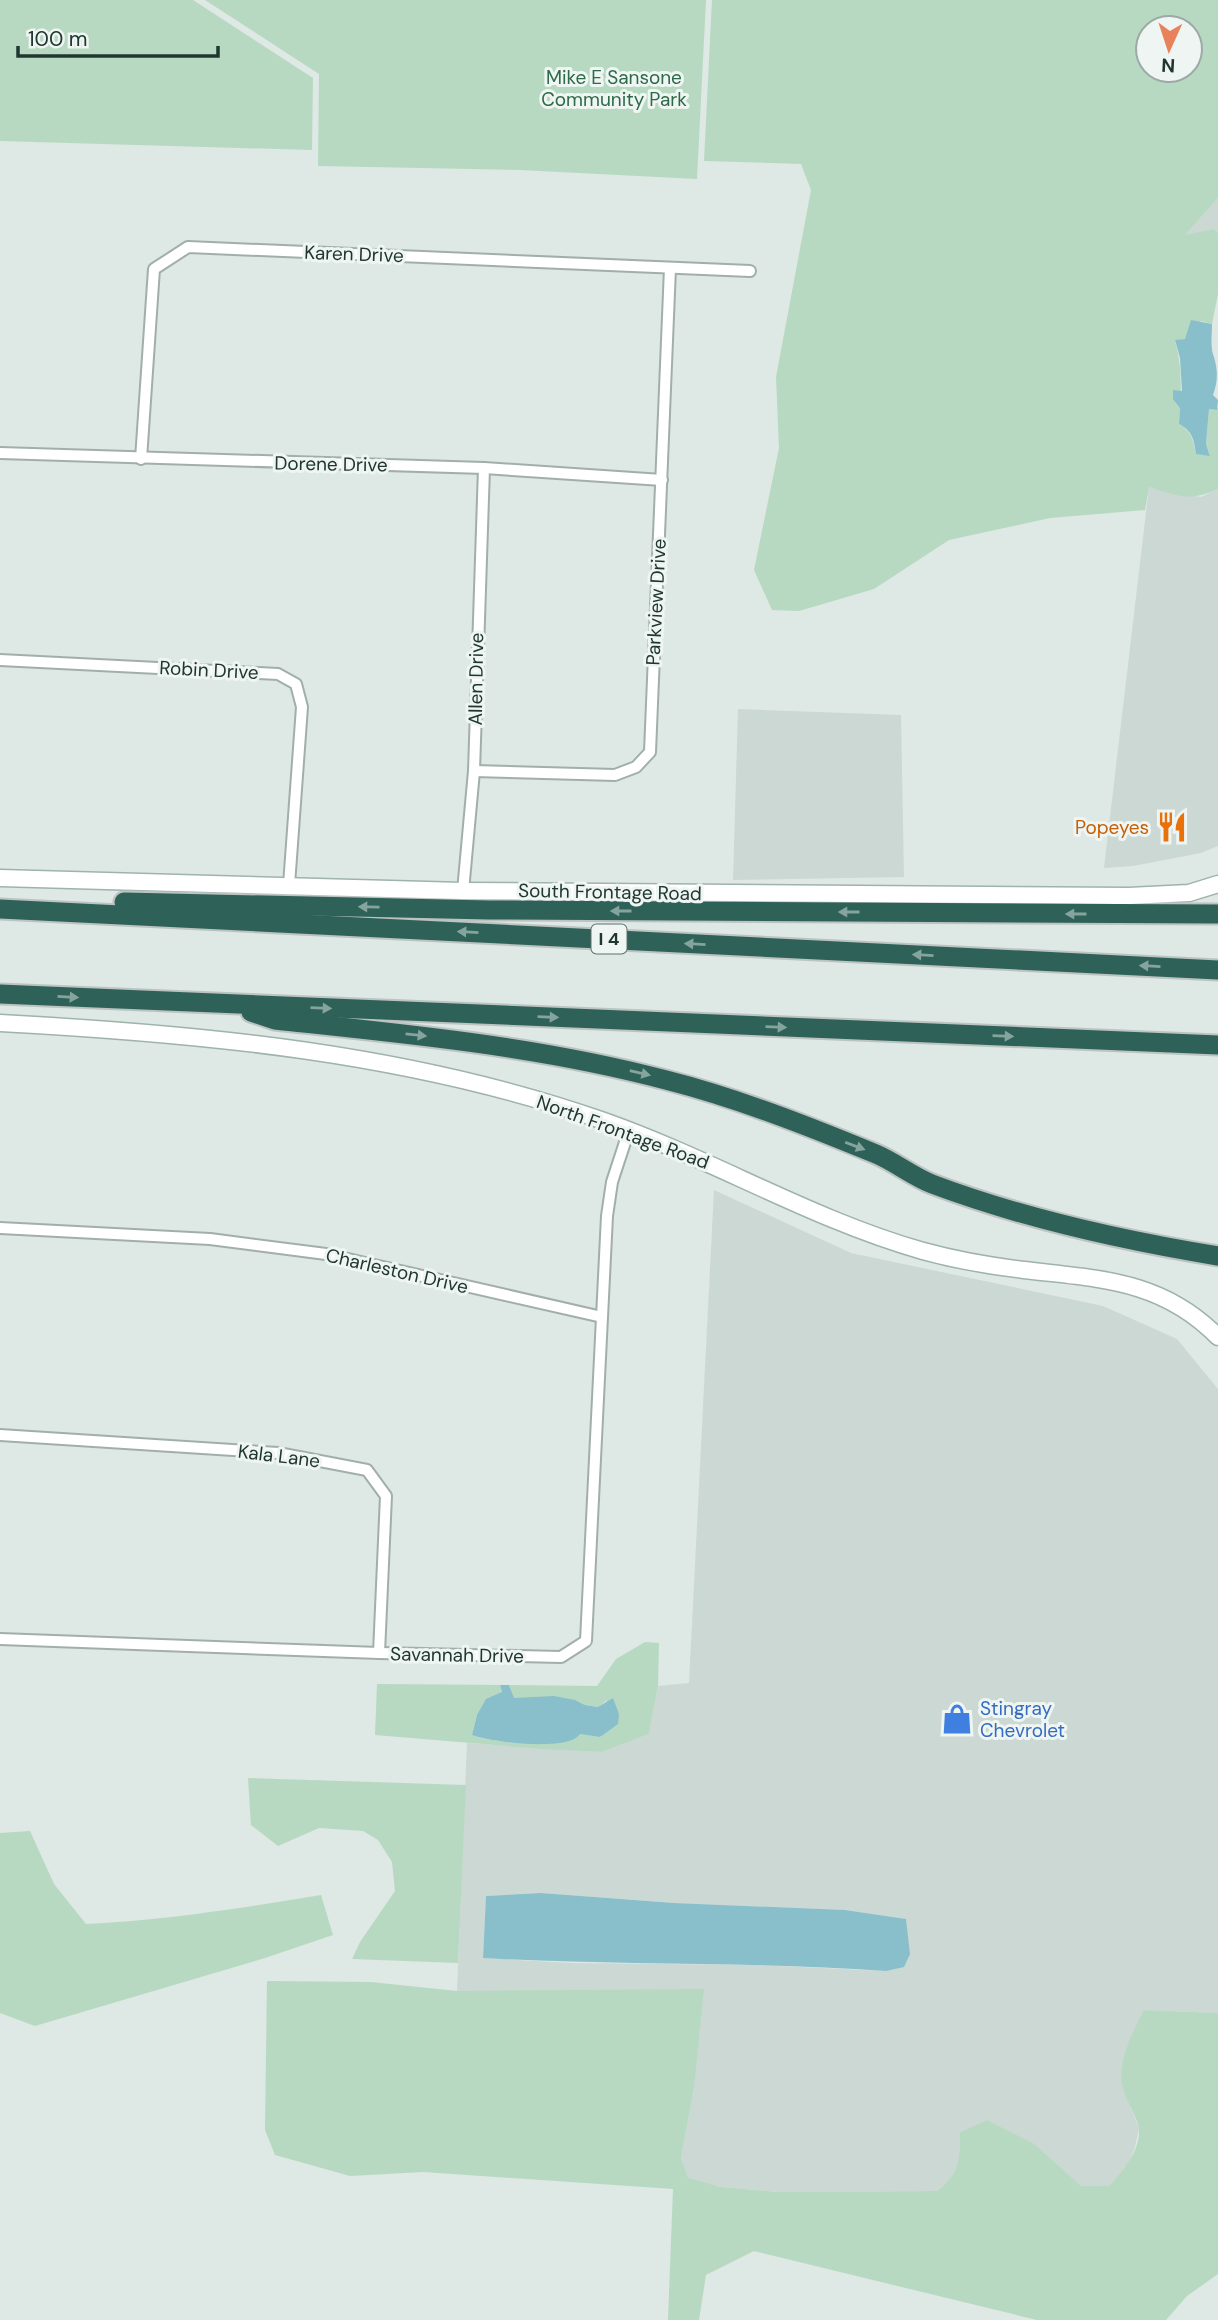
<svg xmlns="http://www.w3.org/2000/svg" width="1218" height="2320" viewBox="0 0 1218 2320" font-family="'DM Sans',sans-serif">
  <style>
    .built { fill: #ccd8d3; fill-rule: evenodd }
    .green { fill: #b7d9c1; fill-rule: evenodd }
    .water { fill: #88bfcb }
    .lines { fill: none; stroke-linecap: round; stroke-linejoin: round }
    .street-casing { stroke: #a1afab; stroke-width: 14 }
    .secondary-casing { stroke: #9eb3ac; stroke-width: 19 }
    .highway-casing { stroke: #bcc3c1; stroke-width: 23 }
    .street { stroke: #fff; stroke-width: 10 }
    .secondary { stroke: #fff; stroke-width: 16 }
    .highway { stroke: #2e6158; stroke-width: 19 }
    .oneway { fill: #84a49d }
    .labels { text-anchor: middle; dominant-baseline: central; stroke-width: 6; stroke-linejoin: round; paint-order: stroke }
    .shield { fill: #eef5f2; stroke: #5e706b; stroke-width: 2 }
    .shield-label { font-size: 18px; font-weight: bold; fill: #203731 }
    .park-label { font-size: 19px; fill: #2d6a47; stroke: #eef5f2 }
    .street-label { font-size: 19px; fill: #203731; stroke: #eef5f2 }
    .food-label { font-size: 19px; fill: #c56008; stroke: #eef5f2; text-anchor: end }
    .shop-label { font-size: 19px; fill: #366cbe; stroke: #eef5f2; text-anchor: start }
  </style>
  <rect width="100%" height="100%" fill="#dee8e4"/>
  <g class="built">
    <path d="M1218 198V233L1214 229 1184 236Z"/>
    <path d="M1149 487 1201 497 1218 489V846L1201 853 1133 866 1104 868Z"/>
    <path d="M738 709 901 715 904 877 733 880Z"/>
    <path d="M714 1190 851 1253 1103 1306 1177 1339 1218 1389V2013L1144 2010 1128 2101 1139 2128 1135 2147 1127 2168 1109 2186H1081L1004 2129 987 2120 960 2132 959 2167 950 2181 937 2191 778 2192 721 2187 688 2179 681 2158 694 2088 457 1991 467 1743 602 1752 649 1734 658 1686 689 1683ZM541 1893 674 1903 845 1910 905 1919 910 1954 886 1971 754 1965 573 1963 483 1958 486 1896Z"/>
  </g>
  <g class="green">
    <path d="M0 0H193L313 78 312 150 0 141Z"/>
    <path d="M205 0H706L697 179 520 170 318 166 319 74Z"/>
    <path d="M712 0H1218V198L1185 235 1214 229 1218 233V294L1212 324 1201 321 1185 339 1175 341C1183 369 1181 396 1179 424 1192 432 1193 440 1196 454L1210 455 1206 444 1209 409 1217 410 1218 406V489C1190 502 1178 496 1149 487L1145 510 1050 518 949 540 874 589 799 611 772 610 754 570 779 448 776 377 811 190 801 164 704 161ZM1148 28H1190V70H1148Z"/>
    <path d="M645 1642 659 1643 658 1686 649 1734 602 1752 542 1749 375 1735 377 1684 500 1685 502 1692 477 1715 472 1735C491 1743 566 1750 580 1734L601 1737 607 1700 599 1707 585 1705 575 1700 513 1698 509 1685 597 1686 616 1659Z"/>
    <path d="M248 1778 466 1785 458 1963 352 1959 360 1942 395 1891 392 1862 378 1840 363 1831 319 1828 278 1846 251 1825Z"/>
    <path d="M30 1831 54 1884 86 1924C165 1920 243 1908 321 1895L333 1935 265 1958 35 2026 0 2013V1833Z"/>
    <path d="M267 1981 371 1982 457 1991 704 1989 694 2088 681 2158 688 2178 721 2187 778 2192 937 2191C961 2173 959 2161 960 2132L987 2120 1034 2144 1081 2186H1109C1123 2172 1144 2146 1138 2124 1133 2110 1124 2097 1122 2083 1118 2059 1134 2030 1144 2010L1218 2013V2274L1187 2296 1166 2320H1037L754 2251 706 2275 699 2320H668L673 2189 423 2172 350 2176 275 2155 265 2130Z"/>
  </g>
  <g class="water">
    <path d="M1191 320 1212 324C1212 334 1210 348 1214 357 1218 371 1218 381 1213 395L1218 400 1217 410 1209 409 1206 444 1210 456 1196 454C1194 439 1192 431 1179 424L1180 408 1173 399V390L1182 391 1180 358 1175 340 1185 339Z"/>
    <path d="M500 1685H509L514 1698 554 1696 575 1700 585 1705 598 1707 613 1698 619 1714 618 1724 600 1737 580 1734C569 1752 490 1742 472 1735L477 1715 486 1699 502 1692Z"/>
    <path d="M541 1893 674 1903 845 1910 906 1919 910 1954 904 1967 886 1971C752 1961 617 1966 483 1958L486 1896Z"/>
  </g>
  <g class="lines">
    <g class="street-casing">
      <g id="street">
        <path d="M0 453 484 468 662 480"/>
        <path d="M141 459 154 269 188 247 750 271"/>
        <path d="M0 660 278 674 296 684 302 707 289 885"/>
        <path d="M474 771 615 775 636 767 650 752 670 268"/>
        <path d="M463 891 474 771 484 468"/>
        <path d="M0 1228 210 1239 326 1254 602 1317"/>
        <path d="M0 1435 278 1453 367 1470 386 1496 379 1653"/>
        <path d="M0 1639 379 1653 561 1657 586 1641 607 1216 612 1182 629 1130"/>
      </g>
    </g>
    <g class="secondary-casing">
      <g id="secondary">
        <path d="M0 878 463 891 1129 896 1189 893 1218 884"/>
        <path d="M0 1023C204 1034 410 1053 604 1121 712 1159 813 1220 923 1251 956 1260 990 1266 1024 1270 1098 1279 1161 1279 1218 1337"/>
      </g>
    </g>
    <g class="highway-casing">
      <g id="highway">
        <path d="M124 902 489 910 1218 914"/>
        <path d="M0 909 1218 970"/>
        <path d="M0 994 1218 1045"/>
        <path d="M251 1012 275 1020C406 1034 538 1046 666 1080 737 1098 808 1126 876 1154 895 1162 912 1176 932 1184 1025 1219 1120 1240 1218 1256"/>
      </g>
    </g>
    <use href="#street" class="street"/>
    <use href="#secondary" class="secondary"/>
    <use href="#highway" class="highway"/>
  </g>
  <defs><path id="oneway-solid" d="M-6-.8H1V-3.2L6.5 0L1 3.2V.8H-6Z" transform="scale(1.75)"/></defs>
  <g class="oneway">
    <use href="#oneway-solid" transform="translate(369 907) rotate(-179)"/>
    <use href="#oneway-solid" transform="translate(621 911) rotate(-180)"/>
    <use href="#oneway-solid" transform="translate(849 912) rotate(-180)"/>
    <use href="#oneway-solid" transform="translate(1076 914) rotate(-180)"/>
    <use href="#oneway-solid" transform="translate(468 932) rotate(-177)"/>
    <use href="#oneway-solid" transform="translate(695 944) rotate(-177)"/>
    <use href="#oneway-solid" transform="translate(923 955) rotate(-177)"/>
    <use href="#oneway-solid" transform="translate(1150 966) rotate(-177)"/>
    <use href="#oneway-solid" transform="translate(68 997) rotate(3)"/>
    <use href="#oneway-solid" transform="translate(321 1008) rotate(2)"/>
    <use href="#oneway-solid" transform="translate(548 1017) rotate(2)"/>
    <use href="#oneway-solid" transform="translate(776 1027) rotate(2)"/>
    <use href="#oneway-solid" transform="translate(416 1035) rotate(6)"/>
    <use href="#oneway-solid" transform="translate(1003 1036) rotate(2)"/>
    <use href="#oneway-solid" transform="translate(640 1073) rotate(13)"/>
    <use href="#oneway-solid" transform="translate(855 1146) rotate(21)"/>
  </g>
  <defs>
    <g id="restaurant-bare" transform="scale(2.415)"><path d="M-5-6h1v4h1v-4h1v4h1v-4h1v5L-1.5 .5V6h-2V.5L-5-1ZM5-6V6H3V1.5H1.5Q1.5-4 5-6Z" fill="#e8710a" stroke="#eef5f2" stroke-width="2.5" paint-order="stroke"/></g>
    <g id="shop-bare" transform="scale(2.415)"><path d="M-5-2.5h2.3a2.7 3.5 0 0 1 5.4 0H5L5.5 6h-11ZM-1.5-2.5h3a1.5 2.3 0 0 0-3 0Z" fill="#3f7fe0" stroke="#eef5f2" stroke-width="2.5" paint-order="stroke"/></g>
  </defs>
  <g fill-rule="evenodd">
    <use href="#restaurant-bare" x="1172" y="827"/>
    <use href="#shop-bare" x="957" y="1719"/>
  </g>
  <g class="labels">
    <rect class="shield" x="591.5" y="924.5" width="35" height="29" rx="5"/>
    <g class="shield-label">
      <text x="609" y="939">I 4</text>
    </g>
    <g class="park-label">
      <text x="614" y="77">Mike E Sansone<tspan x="614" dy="22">Community Park</tspan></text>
    </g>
    <g class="street-label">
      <text transform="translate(354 254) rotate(2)">Karen Drive</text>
      <text transform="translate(331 464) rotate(1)">Dorene Drive</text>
      <text transform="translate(656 602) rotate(-87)">Parkview Drive</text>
      <text transform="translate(209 670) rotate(3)">Robin Drive</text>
      <text transform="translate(476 679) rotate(-89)">Allen Drive</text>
      <text transform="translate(610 892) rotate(1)">South Frontage Road</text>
      <text transform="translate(623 1132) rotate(20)">North Frontage Road</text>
      <text transform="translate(397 1271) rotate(13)">Charleston Drive</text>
      <text transform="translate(279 1456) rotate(7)">Kala Lane</text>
      <text transform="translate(457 1655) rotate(1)">Savannah Drive</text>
    </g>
    <g class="food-label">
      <text x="1149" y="827">Popeyes</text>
    </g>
    <g class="shop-label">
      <text x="980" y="1708">Stingray<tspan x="980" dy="22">Chevrolet</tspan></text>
    </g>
  </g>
  <g transform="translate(1169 49) rotate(183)"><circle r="33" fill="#eef5f2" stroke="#9ca9a5" stroke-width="2"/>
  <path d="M0-5L12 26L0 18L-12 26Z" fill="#e9825b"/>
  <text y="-10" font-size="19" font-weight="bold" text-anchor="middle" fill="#203731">N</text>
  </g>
  <path d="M18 46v10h200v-10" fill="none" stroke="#203731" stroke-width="3.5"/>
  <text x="28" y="46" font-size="21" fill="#203731" stroke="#eef5f2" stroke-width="5" paint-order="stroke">100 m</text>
</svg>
